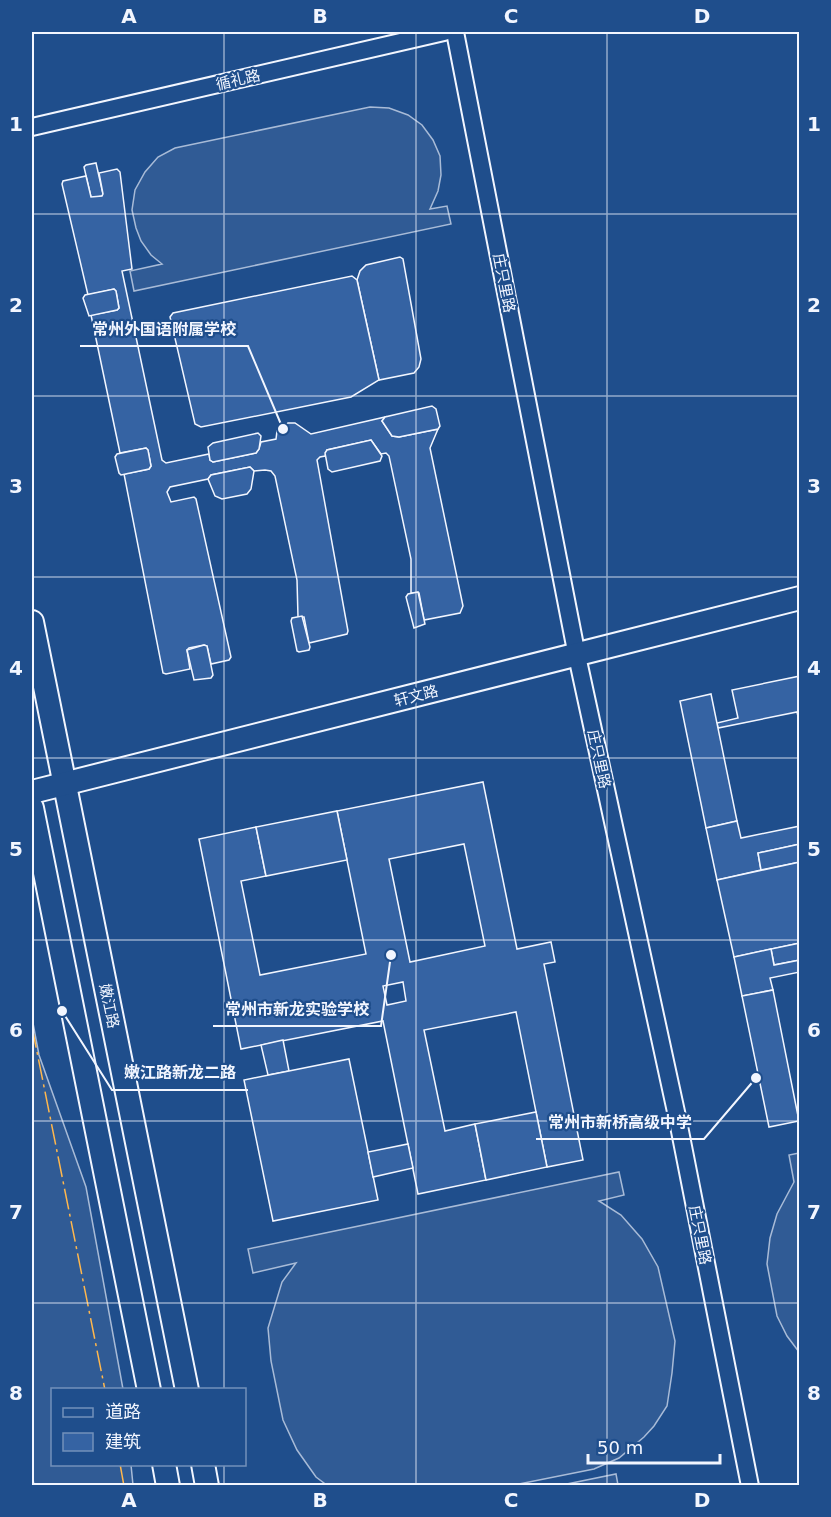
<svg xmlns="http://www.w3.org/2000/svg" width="831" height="1517" viewBox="0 0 831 1517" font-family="'DejaVu Sans','Noto Sans SC',sans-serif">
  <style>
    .built { fill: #305b95; stroke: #a8bbd7; stroke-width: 1.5 }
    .building { fill: #3563a3; stroke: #f2f6ff; stroke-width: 1.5; fill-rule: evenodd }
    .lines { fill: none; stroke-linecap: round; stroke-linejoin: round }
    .street-casing { stroke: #f2f6ff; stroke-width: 20 }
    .secondary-casing { stroke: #f2f6ff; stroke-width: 26 }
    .street { stroke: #1f4e8c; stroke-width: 16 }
    .secondary { stroke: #1f4e8c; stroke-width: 22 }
    .power { stroke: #ffb74d; stroke-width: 1.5; stroke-dasharray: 21 4.5 3 4.5; stroke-linecap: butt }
    .grid { fill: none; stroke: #f2f6ff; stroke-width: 1.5; stroke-opacity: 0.55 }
    .labels { text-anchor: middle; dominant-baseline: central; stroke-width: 4.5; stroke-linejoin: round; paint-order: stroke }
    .street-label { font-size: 15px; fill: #f2f6ff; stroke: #1f4e8c }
    .leader { fill: none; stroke: #f2f6ff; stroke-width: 2 }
    .callout-dot { fill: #f2f6ff; stroke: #1f4e8c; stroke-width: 2 }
    .callout-label { font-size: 16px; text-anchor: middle; font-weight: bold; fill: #f2f6ff; stroke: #1f4e8c; stroke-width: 4.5; stroke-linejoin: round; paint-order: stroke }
    .neatline { fill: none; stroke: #f2f6ff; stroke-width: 2 }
    .grid-label { font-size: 20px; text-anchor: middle; font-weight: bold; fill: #f2f6ff }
  </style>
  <rect width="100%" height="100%" fill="#1f4e8c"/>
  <g class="built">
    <path d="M370 107 389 108 408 115 422 125 433 140 440 156 441 175 438 191 430 209 447 206 451 224 134 291 130 271 162 264 151 255 141 241 136 228 132 210 135 190 145 172 158 157 175 148Z"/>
    <path d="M32 1018 39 1055 86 1187 123 1389 52 1390V1464L131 1465 133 1485H34L32 1474Z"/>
    <path d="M799 1153H800L799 1352 787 1336 777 1316 767 1264 770 1238 777 1214 794 1182 789 1155Z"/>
    <path d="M619 1172 624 1195 599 1201 621 1215 642 1239 658 1267 675 1341 672 1373 667 1406 654 1426 644 1437 619 1458 594 1469 514 1485 328 1486 316 1477 297 1450 283 1420 271 1361 268 1328 282 1282 296 1263 253 1273 248 1249Z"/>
    <path d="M616 1474 618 1485H562Z"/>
  </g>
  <g class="building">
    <path d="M96 163 103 194 102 196 93 198 91 197 84 167 86 165Z"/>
    <path d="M117 169 120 172 132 269 122 271 162 460 166 463 209 454 210 460 213 462 256 453 259 449 261 442 276 439 277 431 288 423H295L311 434 385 417 382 421 392 436 399 437 438 429 430 448 463 606 460 613 424 620 419 593H411V559L389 456 386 453 381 454 371 440 327 450 325 456 320 457 317 460 348 631 347 634 309 643 304 617H298L297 580 275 476 271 471 265 470 254 471 250 467 211 475 208 479 170 487 167 492 171 502 194 497 196 499 231 657 229 660 211 664 207 646 204 645 189 648 187 650 190 669 166 674 163 673 124 474 149 469 151 466 148 450 146 448 120 453 91 315 117 310 119 308 116 291 114 289 88 295 62 184 63 181 86 176 91 197 102 196 103 194 99 173Z"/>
    <path d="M400 257 403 259 421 359 419 367 414 373 379 380 357 280 360 271 366 265Z"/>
    <path d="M352 276 357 280 379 380 351 397 201 427 195 424 170 317 173 313Z"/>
    <path d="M114 289 116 291 119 308 117 310 89 316 83 298 85 295Z"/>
    <path d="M432 406 436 409 440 426 438 429 399 437 392 436 382 421 385 417Z"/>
    <path d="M258 433 261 436 259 449 256 453 213 462 210 460 208 447 213 443Z"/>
    <path d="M371 440 382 456 380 461 332 472 328 469 325 453 327 450Z"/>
    <path d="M146 448 148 450 151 466 149 469 121 475 119 473 115 457 117 454Z"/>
    <path d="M250 467 254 471 251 489 247 494 222 499 215 496 208 479 211 475Z"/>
    <path d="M418 592 425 624 414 628 406 597 408 594Z"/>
    <path d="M302 616 310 647 309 650 299 652 297 651 291 621 292 618Z"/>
    <path d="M204 645 207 646 213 675 211 678 194 680 187 650Z"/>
    <path d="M800 676V725L797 712 718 728 717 723 738 718 732 690Z"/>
    <path d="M711 694 737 821 706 828 680 701Z"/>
    <path d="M483 782 517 949 551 942 555 962 544 964 583 1160 547 1167 516 1012 424 1030 445 1131 475 1124 486 1180 418 1194 383 1021 241 1049 199 839 256 827 266 876 241 881 260 975 366 954 337 811ZM464 844 485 946 410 962 389 859ZM403 982 406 1001 387 1005 383 986Z"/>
    <path d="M337 811 347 860 266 876 256 827Z"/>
    <path d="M737 821 741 838 800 826V844L758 853 761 870 717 880 706 828Z"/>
    <path d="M800 844V862L761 870 758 853Z"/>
    <path d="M800 862V943L734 957 717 880Z"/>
    <path d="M800 943V960L774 965 771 949Z"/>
    <path d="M771 949 774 965 800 960V972L770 978 773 990 742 996 734 957Z"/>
    <path d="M773 990 799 1121 769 1127 742 996Z"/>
    <path d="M283 1040 289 1071 268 1075 261 1045Z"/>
    <path d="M349 1059 378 1200 273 1221 244 1080Z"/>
    <path d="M536 1112 547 1167 486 1180 475 1124Z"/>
    <path d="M408 1144 413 1168 373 1177 368 1152Z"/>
  </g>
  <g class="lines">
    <g class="street-casing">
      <g id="street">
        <path d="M455 32 577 656 678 1121 750 1486"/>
        <path d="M32 127 444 32"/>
      </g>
    </g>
    <g class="secondary-casing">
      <g id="secondary">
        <path d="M32 622 187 1390"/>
        <path d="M32 792 800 598"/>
        <path d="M32 808 149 1390"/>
        <path d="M164 1464 168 1486"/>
        <path d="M203 1464 207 1486"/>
      </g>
    </g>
    <use href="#street" class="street"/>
    <use href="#secondary" class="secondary"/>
    <g class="power">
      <path d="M32 1027 105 1390"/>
      <path d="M120 1464 124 1486"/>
    </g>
  </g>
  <path class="grid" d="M224 32V1390M416 32V1486M607 32V1486M32 214H800M32 396H800M32 577H800M32 758H800M32 940H800M32 1121H800M32 1303H800M224 1464V1486"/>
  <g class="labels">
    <g class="street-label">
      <text transform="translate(238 80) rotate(-13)">循礼路</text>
      <text transform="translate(504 283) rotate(79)">庄只里路</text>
      <text transform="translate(416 696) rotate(-14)">轩文路</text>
      <text transform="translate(599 759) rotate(78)">庄只里路</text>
      <text transform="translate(109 1006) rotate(78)">嫩江路</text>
      <text transform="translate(700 1235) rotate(79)">庄只里路</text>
    </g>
  </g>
  <path class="leader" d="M283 429L248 346H80M391 955L381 1026H213M62 1011L112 1090H248M756 1078L704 1139H536"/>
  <g class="callout-dot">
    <circle cx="283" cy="429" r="6"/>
    <circle cx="391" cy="955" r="6"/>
    <circle cx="62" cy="1011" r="6"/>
    <circle cx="756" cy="1078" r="6"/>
  </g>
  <g class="callout-label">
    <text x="164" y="335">常州外国语附属学校</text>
    <text x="297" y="1015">常州市新龙实验学校</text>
    <text x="180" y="1078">嫩江路新龙二路</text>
    <text x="620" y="1128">常州市新桥高级中学</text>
  </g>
  <rect width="831" height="1517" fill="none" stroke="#1f4e8c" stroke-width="66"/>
  <rect x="51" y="1388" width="195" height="78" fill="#1f4e8c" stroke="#7391ba" stroke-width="1.5"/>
  <rect x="63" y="1408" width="30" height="9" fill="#1f4e8c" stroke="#7391ba" stroke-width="1.5"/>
  <text x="105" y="1418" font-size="18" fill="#f2f6ff">道路</text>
  <rect x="63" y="1433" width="30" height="18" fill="#3563a3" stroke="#7391ba" stroke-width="1.5"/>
  <text x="105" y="1448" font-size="18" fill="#f2f6ff">建筑</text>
  <path d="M588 1454v9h132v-9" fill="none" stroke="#f2f6ff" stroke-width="3"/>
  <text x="597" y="1454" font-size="18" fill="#f2f6ff" stroke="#1f4e8c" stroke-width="4.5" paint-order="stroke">50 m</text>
  <rect x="33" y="33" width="765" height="1451" class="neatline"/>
  <g class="grid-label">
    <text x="129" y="23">A</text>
    <text x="320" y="23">B</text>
    <text x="511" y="23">C</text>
    <text x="702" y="23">D</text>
    <text x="16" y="131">1</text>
    <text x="814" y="131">1</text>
    <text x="16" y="312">2</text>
    <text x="814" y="312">2</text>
    <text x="16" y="493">3</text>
    <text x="814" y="493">3</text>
    <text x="16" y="675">4</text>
    <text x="814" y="675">4</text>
    <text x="16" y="856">5</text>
    <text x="814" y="856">5</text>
    <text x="16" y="1037">6</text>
    <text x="814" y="1037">6</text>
    <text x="16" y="1219">7</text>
    <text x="814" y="1219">7</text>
    <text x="16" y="1400">8</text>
    <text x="814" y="1400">8</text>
    <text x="129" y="1507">A</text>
    <text x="320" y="1507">B</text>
    <text x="511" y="1507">C</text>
    <text x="702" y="1507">D</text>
  </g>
</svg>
